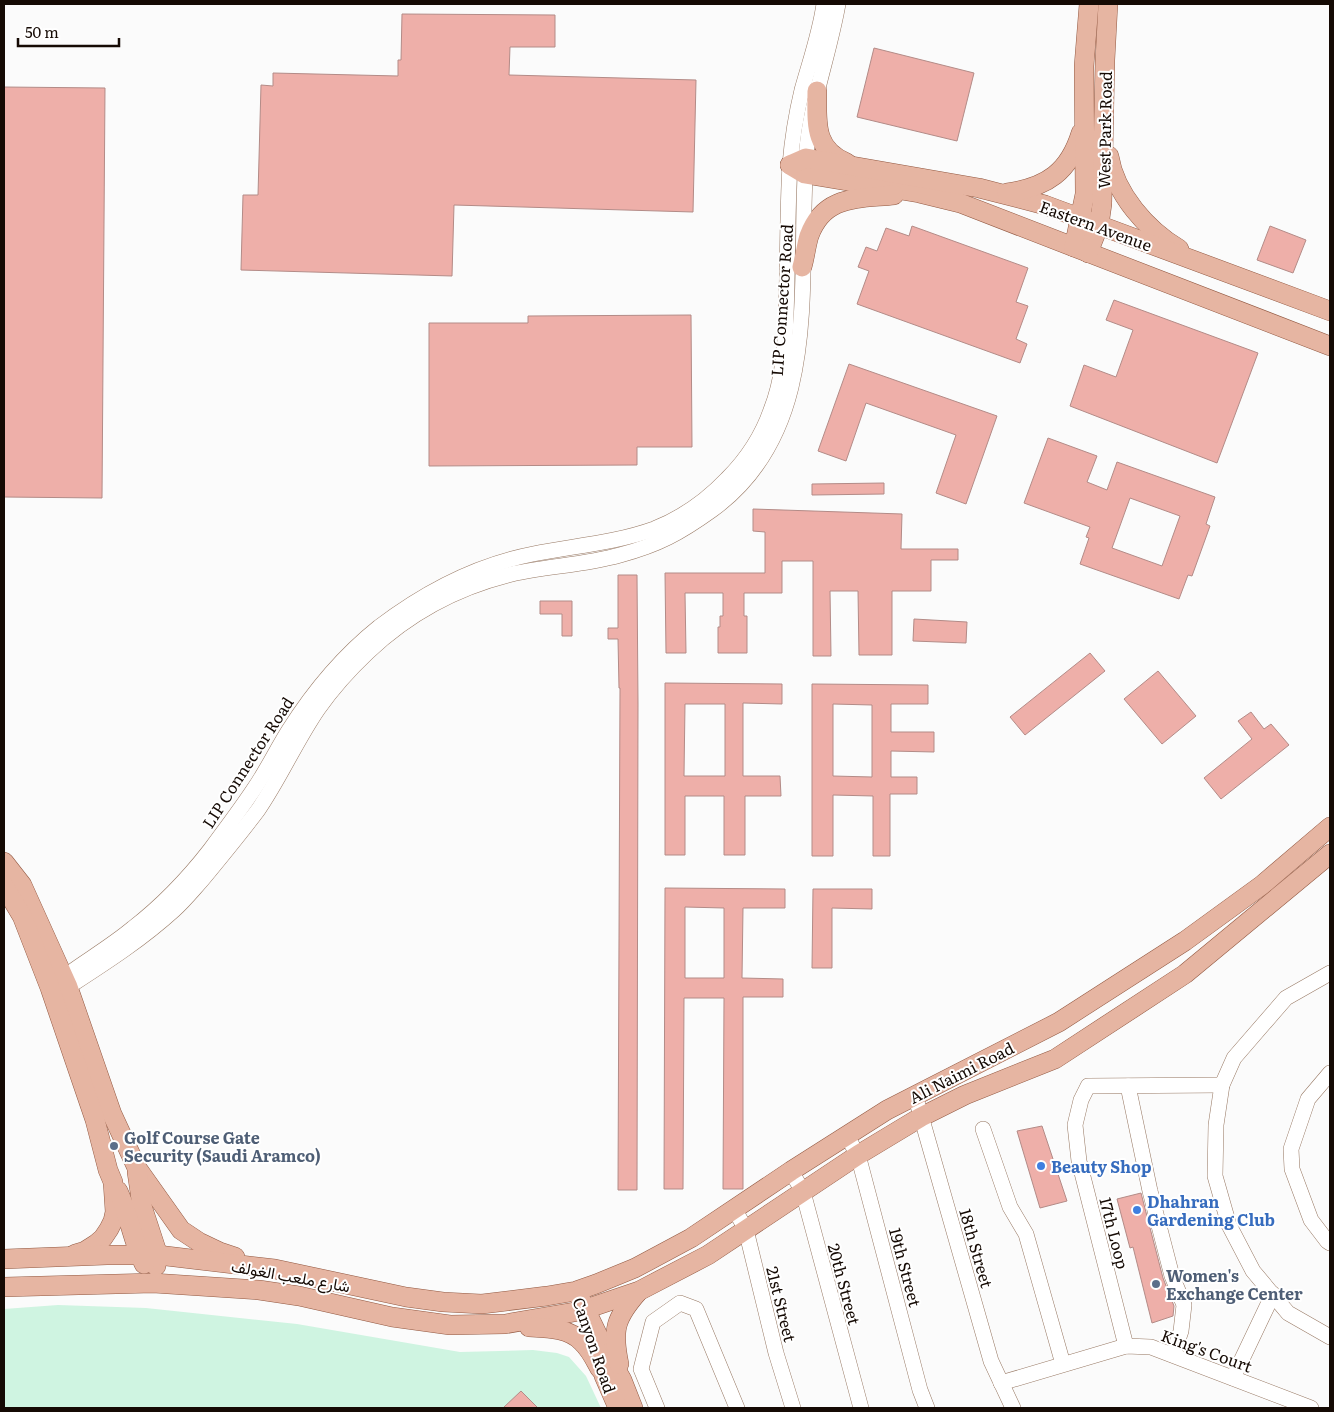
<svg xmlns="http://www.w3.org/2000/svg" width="1334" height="1412" viewBox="0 0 1334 1412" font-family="Literata,Vazirmatn,serif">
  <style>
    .green { fill: #cff4e1 }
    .building { fill: #eeafa9; stroke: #b38b87; fill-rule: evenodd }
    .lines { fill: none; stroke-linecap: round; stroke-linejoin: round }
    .minor-casing { stroke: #987964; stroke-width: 16 }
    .major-casing { stroke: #925942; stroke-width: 20 }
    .minor { stroke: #fff; stroke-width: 15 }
    .major { stroke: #e6b5a2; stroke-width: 19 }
    .service-dot { fill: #5c6f8a; stroke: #fff; stroke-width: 2 }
    .shop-dot { fill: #3f7fe0; stroke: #fff; stroke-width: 2 }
    .labels { text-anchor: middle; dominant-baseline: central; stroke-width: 4; stroke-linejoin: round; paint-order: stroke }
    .street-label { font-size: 16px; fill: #150a04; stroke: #fff }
    .service-label { font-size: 16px; font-weight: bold; fill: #4e5e75; stroke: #fff; text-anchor: start }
    .shop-label { font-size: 16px; font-weight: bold; fill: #366cbe; stroke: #fff; text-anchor: start }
  </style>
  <rect width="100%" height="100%" fill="#fbfbfb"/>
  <path class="green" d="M58 1305 146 1308 297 1324 460 1352 533 1350 557 1353 569 1357 586 1376 601 1408H4V1309Z"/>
  <g class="building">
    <path d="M402 14 555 15V47H510L509 75 696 80 693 212 454 205 452 276 241 270 243 195H258L261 85 273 86V73L398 76V60H401Z"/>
    <path d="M874 48 974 73 957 141 857 117Z"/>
    <path d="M4 87 105 88 102 498 4 497Z"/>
    <path d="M912 226 1028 268 1016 302 1028 306 1016 339 1027 344 1020 363 857 304 869 271 858 267 866 247 877 251 886 228 909 236Z"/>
    <path d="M1270 226 1306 240 1293 273 1257 260Z"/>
    <path d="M1114 300 1258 353 1217 463 1070 406 1084 365 1116 377 1133 330 1106 320Z"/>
    <path d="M691 315 692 447H637V465L429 466V323H528V316Z"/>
    <path d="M849 364 997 416 966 504 936 493 956 435 866 403 846 461 818 451Z"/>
    <path d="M1048 438 1097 456 1087 482 1107 490 1117 462 1215 497 1206 524 1210 526 1192 576 1188 575 1179 599 1080 564 1089 538 1086 537 1090 527 1024 503ZM1130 498 1180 516 1162 566 1112 548Z"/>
    <path d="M884 483V494L812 495V484Z"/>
    <path d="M753 509 902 514 901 549H958V560H931V591H892V655H859L858 591H830L831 656H813V561H782V593H744V616H747V653H718V627H720V616H723V593H685L686 653H666L665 573H765V532L753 531Z"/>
    <path d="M618 575H637L638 704 637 1190H618L620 688H619L618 639H608V628H618Z"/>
    <path d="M540 601H572V636H562V614H540Z"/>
    <path d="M914 619 967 622 966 643 913 641Z"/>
    <path d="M1090 653 1105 671 1025 735 1010 717Z"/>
    <path d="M1158 671 1196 716 1162 744 1124 699Z"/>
    <path d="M665 683 782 684V704L743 703V776H780L781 796H745V855H724V796H685V855H665ZM685 704H725V776H684Z"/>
    <path d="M812 684 928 685V704H891V732H934V752L891 751V777H917V794H890V856H873V796L833 795V856H812ZM833 704 872 705V777L833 776Z"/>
    <path d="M1251 712 1264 729 1271 724 1289 745 1221 799 1204 778 1252 739 1238 721Z"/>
    <path d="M665 888 785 889V908H743L742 978 783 979V997H743V1189H723L724 998H684L683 1189H664ZM685 907 724 908V978H685Z"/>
    <path d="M813 889H872V909L832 908V968H812Z"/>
    <path d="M1042 1126 1067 1201 1040 1208 1017 1131Z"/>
    <path d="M1141 1193 1163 1278 1174 1306 1173 1316 1152 1323 1133 1247 1130 1248 1117 1199Z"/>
    <path d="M521 1391 538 1408H503Z"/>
  </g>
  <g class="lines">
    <g class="minor-casing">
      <g id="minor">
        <path d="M1330 973 1286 998 1234 1058 1222 1085 1216 1125 1215 1176 1229 1225 1253 1271 1288 1313 1330 1337"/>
        <path d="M55 984C80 964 108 949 133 928 160 907 189 877 210 850 225 830 240 810 254 789 267 770 277 749 289 730 313 692 344 655 379 627 425 592 477 565 533 554 573 546 615 543 654 529 682 518 706 501 727 479 746 460 762 436 771 410 783 380 785 348 786 316 788 265 787 215 790 165 792 140 796 115 802 90 810 61 820 33 824 4"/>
        <path d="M59 988 68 987C105 963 141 940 174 910 184 901 193 890 202 880 221 857 240 834 258 810 280 778 296 741 318 709 332 689 350 669 368 652 408 614 458 587 512 574 547 566 585 565 620 555 658 545 680 533 712 510 825 428 797 280 806 159 809 106 829 56 838 4"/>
        <path d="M1330 1073 1308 1099 1291 1149 1292 1169 1311 1220 1327 1241 1330 1243"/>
        <path d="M1128 1086 1150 1191 1172 1276 1184 1305 1181 1331 1173 1355"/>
        <path d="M915 1095 991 1361 1013 1408"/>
        <path d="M983 1129 1010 1207 1026 1234 1063 1364"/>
        <path d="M846 1135 858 1155 920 1390 927 1408"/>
        <path d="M791 1171 803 1192 861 1408"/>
        <path d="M735 1210 746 1230 776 1353 793 1408"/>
        <path d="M1126 1346 1079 1161 1075 1125 1081 1100 1088 1086 1222 1085"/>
        <path d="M1233 1378 1273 1294"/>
        <path d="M1001 1383 1126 1346 1151 1347 1311 1408"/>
        <path d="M657 1408 641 1369 653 1322 680 1303 696 1309 737 1408"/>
      </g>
    </g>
    <g class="major-casing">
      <g id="major">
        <path d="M817 91C817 122 813 149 847 163"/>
        <path d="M1109 156C1115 194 1147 230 1179 249"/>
        <path d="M790 165 805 174 919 193 960 203 1330 346"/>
        <path d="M790 165 806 158 979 188 1045 205 1330 311"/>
        <path d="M1007 193C1047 187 1069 172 1081 133"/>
        <path d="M1074 247 1085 194 1084 66 1089 4"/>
        <path d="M1088 253 1099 225 1102 204 1105 60 1108 4"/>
        <path d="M802 267C805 257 806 246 809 236 824 195 857 199 894 195"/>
        <path d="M4 862 22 885 68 987 112 1114 137 1168 181 1230 199 1242 220 1252 235 1257"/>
        <path d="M4 886 22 916 50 988 95 1120 108 1170 113 1182 115 1212 113 1221 109 1229 103 1238 96 1244 85 1251 75 1254"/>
        <path d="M137 1172 142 1206 158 1255 156 1266"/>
        <path d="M118 1191C129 1214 132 1240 144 1264"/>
        <path d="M4 1259 107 1255H158L275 1269 406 1297 443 1302 482 1304 547 1296 576 1291 596 1284 635 1268 691 1238 791 1171 887 1110 1059 1022 1185 941 1262 885 1330 827"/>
        <path d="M4 1287 153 1283 259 1290 299 1296 392 1317 450 1325 505 1324 580 1311 639 1291 708 1255 858 1155 921 1117 965 1095 1055 1059 1185 974 1330 854"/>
        <path d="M580 1298 605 1350 622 1380 633 1408"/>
        <path d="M529 1327C547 1328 569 1328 582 1342 590 1349 595 1360 600 1369"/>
        <path d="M599 1352 604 1376 618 1408"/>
        <path d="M619 1364C612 1330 615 1318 638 1292"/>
      </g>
    </g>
    <use href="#minor" class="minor"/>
    <use href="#major" class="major"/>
  </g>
  <g class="service-dot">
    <circle cx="114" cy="1146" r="5"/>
    <circle cx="1156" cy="1284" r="5"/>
  </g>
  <g class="shop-dot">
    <circle cx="1041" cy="1166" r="5"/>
    <circle cx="1137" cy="1210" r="5"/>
  </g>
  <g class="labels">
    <g class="street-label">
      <text transform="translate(1104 130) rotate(-89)">West Park Road</text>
      <text transform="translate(1096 225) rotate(20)">Eastern Avenue</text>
      <text transform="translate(781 300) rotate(-86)">LIP Connector Road</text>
      <text transform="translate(247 762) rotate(-57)">LIP Connector Road</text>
      <text transform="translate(961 1072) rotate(-27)">Ali Naimi Road</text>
      <text transform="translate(1115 1233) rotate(76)">17th Loop</text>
      <text transform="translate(977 1248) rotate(74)">18th Street</text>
      <text transform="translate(906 1267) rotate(75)">19th Street</text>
      <text transform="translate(291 1275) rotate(10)">شارع ملعب الغولف</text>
      <text transform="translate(845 1284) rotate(75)">20th Street</text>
      <text transform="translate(782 1304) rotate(76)">21st Street</text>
      <text transform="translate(595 1345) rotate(71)">Canyon Road</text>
      <text transform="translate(1207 1350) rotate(20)">King's Court</text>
    </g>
    <g class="service-label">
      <text x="124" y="1137">Golf Course Gate<tspan x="124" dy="18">Security (Saudi Aramco)</tspan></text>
      <text x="1166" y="1275">Women's<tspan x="1166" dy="18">Exchange Center</tspan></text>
    </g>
    <g class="shop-label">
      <text x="1051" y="1166">Beauty Shop</text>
      <text x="1147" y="1201">Dhahran<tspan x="1147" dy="18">Gardening Club</tspan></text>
    </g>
  </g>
  <rect width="1334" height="1412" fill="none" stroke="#150a04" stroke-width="10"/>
  <path d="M18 38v8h101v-8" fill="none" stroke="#150a04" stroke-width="2.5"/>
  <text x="25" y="38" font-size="15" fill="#150a04" stroke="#ffffff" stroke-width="4" paint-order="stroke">50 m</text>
</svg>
